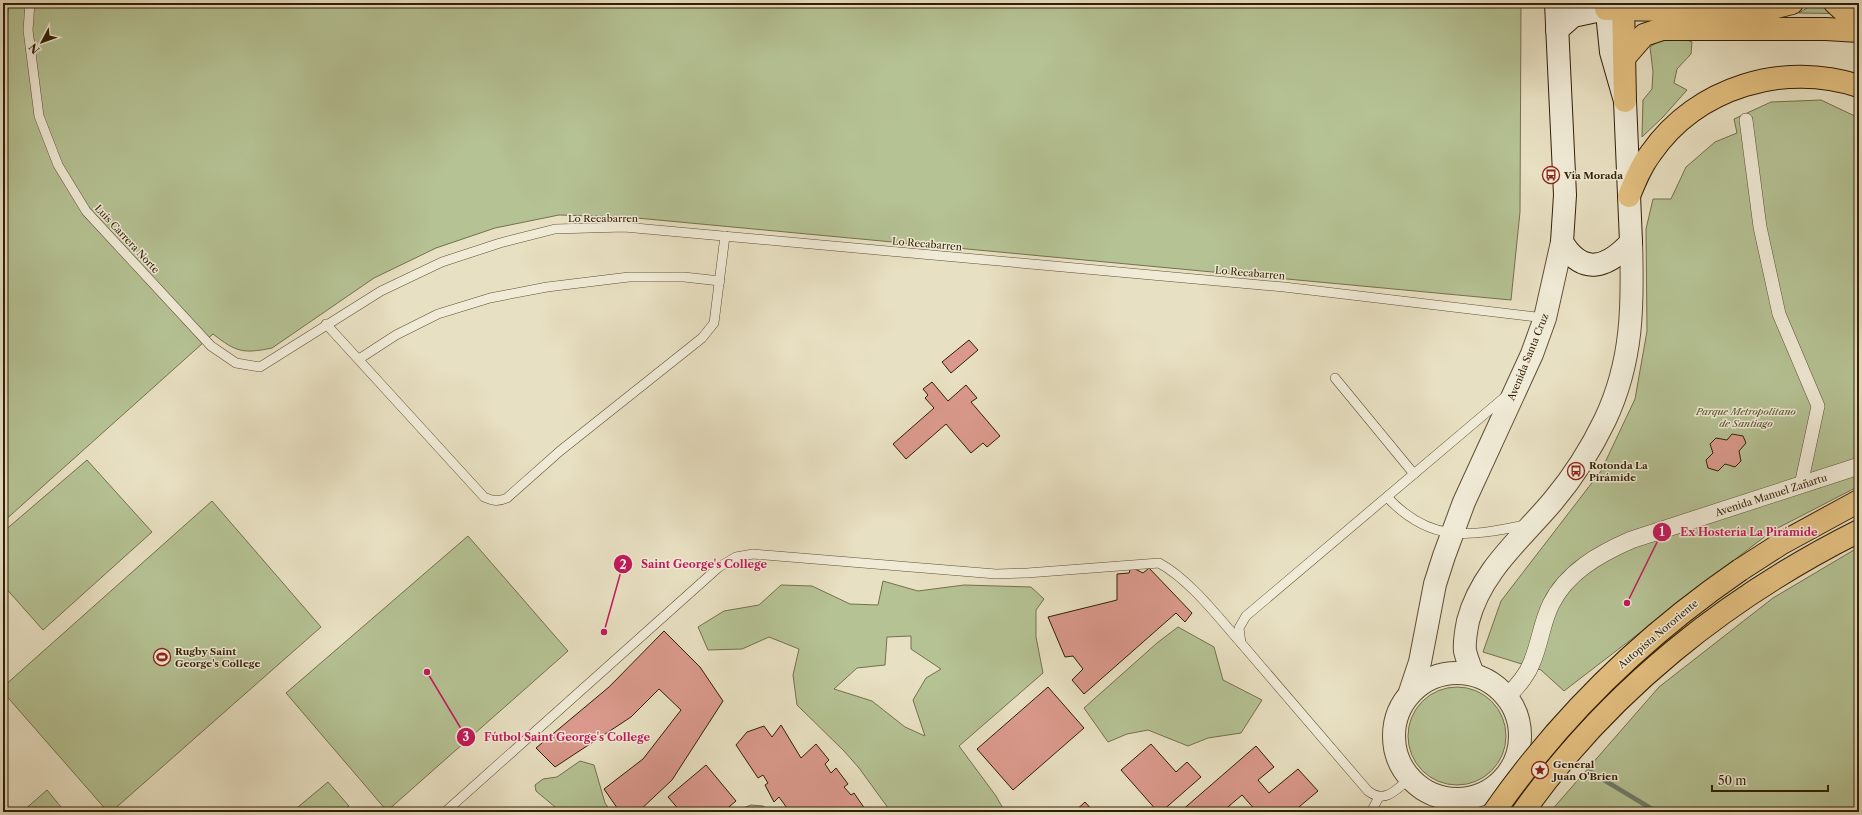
<svg xmlns="http://www.w3.org/2000/svg" width="1862" height="815" viewBox="0 0 1862 815" font-family="'Libre Caslon Text',serif">
  <style>
    .green { fill: #b5c294; stroke: #74704c; fill-rule: evenodd }
    .lines { fill: none; stroke-linecap: round; stroke-linejoin: round }
    .stream { stroke: #6f7d6b; stroke-width: 4.5 }
    .building { fill: #da998c; stroke: #321e04 }
    .service-casing { stroke: #604e34; stroke-width: 10 }
    .pedestrian-casing { stroke: #604e34; stroke-width: 14 }
    .minor-casing { stroke: #604e34; stroke-width: 18 }
    .tertiary-casing { stroke: #604e34; stroke-width: 24 }
    .secondary-casing { stroke: #321e04; stroke-width: 24 }
    .primary-casing { stroke: #321e04; stroke-width: 24 }
    .motorway-casing { stroke: #321e04; stroke-width: 24 }
    .service { stroke: #f0ebd7; stroke-width: 9 }
    .pedestrian { stroke: #f0ebd7; stroke-width: 13 }
    .minor { stroke: #f0ebd7; stroke-width: 17 }
    .tertiary { stroke: #f0ebd7; stroke-width: 22 }
    .secondary { stroke: #f0ebd7; stroke-width: 22 }
    .primary { stroke: #e4c081; stroke-width: 22 }
    .motorway { stroke: #e4c081; stroke-width: 22 }
    .motorway-bridge-casing { stroke: #321e04; stroke-width: 24; stroke-linecap: butt }
    .motorway-bridge { stroke: #e4c081; stroke-width: 22 }
    .labels { text-anchor: middle; dominant-baseline: central; stroke-width: 3; stroke-linejoin: round; paint-order: stroke }
    .poi-label { font-size: 10px; font-weight: bold; fill: #321e04; stroke: #f0ebd7; text-anchor: start }
    .street-label { font-size: 10px; fill: #321e04; stroke: #f0ebd7 }
    .park-label { font-size: 10px; font-style: italic; fill: #594f2f; stroke: #f0ebd7 }
    .leader { fill: none; stroke: #c2185b; stroke-width: 1.5 }
    .callout-dot { fill: #c2185b; stroke: #f0ebd7; stroke-width: 1.5 }
    .mark-label { font-size: 12px; text-anchor: middle; font-weight: bold; fill: #fff }
    .callout-label { font-size: 11px; text-anchor: middle; font-weight: bold; fill: #c2185b; stroke: #f0ebd7; stroke-width: 3; stroke-linejoin: round; paint-order: stroke }
  </style>
  <rect width="100%" height="100%" fill="#e8e0c2"/>
  <filter id="stains"><feTurbulence type="fractalNoise" baseFrequency=".005" numOctaves="4"/><feColorMatrix values="0 0 0 0 .2 0 0 0 0 .09 0 0 0 0 .02 0 0 0 .5 -.17"/></filter>
  <radialGradient id="worn" r=".72"><stop offset=".6" stop-color="#630" stop-opacity="0"/><stop offset="1" stop-color="#630" stop-opacity=".3"/></radialGradient>
  <g class="green">
    <path d="M9 3H1521L1520 212 1511 300 626 217 559 215 495 228 436 248 374 278 272 348C243 354 236 352 213 334L3 522V51Z"/>
    <path d="M1815 3H1859V14L1799 13Z"/>
    <path d="M1677 36 1692 42 1691 54 1677 69 1674 83 1687 90 1663 117 1642 137 1643 100 1652 89 1653 72 1650 47 1659 41Z"/>
    <path d="M1821 100 1859 118V486L1772 531 1564 691 1541 670 1483 652 1501 601 1601 471 1635 399 1647 331 1646 229 1653 199H1671L1686 167 1715 142 1737 133 1734 119 1771 102Z"/>
    <path d="M87 460 152 532 43 630 3 585V532Z"/>
    <path d="M212 501 321 627 111 812H108L3 692V687Z"/>
    <path d="M468 536 568 651 387 811 286 693Z"/>
    <path d="M1859 547V812H1550L1659 687 1773 598Z"/>
    <path d="M883 581 918 591 964 585 1031 587 1044 599 1036 610V637L1043 673 959 746 996 796 1005 812H891L859 768 844 751 797 705 793 675 799 649 769 637 742 649 708 650 698 627 724 611 759 605 781 585 812 586 850 604 878 605ZM911 636V649L941 669 926 678 913 700 925 736 905 727 872 701 834 689 857 668 885 665 887 637Z"/>
    <path d="M1178 627 1214 647 1223 680 1262 700 1241 733 1208 738 1188 746 1148 730 1127 734 1108 742 1084 708 1157 643Z"/>
    <circle cx="1457" cy="736" r="49"/>
    <path d="M580 761 594 765 605 803 611 812H561L536 791 535 785 543 779 557 777Z"/>
    <path d="M328 782 349 806 341 812H292Z"/>
    <path d="M47 790 61 807 55 812H22Z"/>
    <path d="M751 805 763 806 772 812H737L738 810Z"/>
  </g>
  <g class="lines">
    <path class="stream" d="M1589 771 1657 812"/>
  </g>
  <g class="building">
    <path d="M969 340 978 350 951 373 942 362Z"/>
    <path d="M932 382 948 401 966 385 977 398 971 402 1000 436 987 447 983 443 971 453 946 424 906 459 893 444 934 408 925 398 928 395 923 389Z"/>
    <path d="M1732 434 1743 436 1746 443 1739 451 1741 461 1735 467 1725 464 1718 471 1708 468 1706 460 1713 453 1710 444 1716 438 1727 440Z"/>
    <path d="M1131 567 1143 573 1149 568 1192 613 1185 622 1176 613 1084 694 1072 680 1083 669 1073 656 1065 657 1048 617 1117 600V574L1129 573Z"/>
    <path d="M664 631 700 667 723 701 672 780 638 812H620L604 789 643 759 681 710 659 689 631 717 555 767 536 748 609 687Z"/>
    <path d="M1048 687 1084 728 1013 790 977 749Z"/>
    <path d="M781 725 801 758 816 744 829 760 825 764 831 773 836 768 848 784 844 787 851 795 854 793 867 812H783L787 808 779 797 774 802 765 785 768 783 763 775 758 778 736 745 747 732 764 726 772 737Z"/>
    <path d="M1151 744 1176 772 1187 762 1201 777 1161 812H1158L1121 770Z"/>
    <path d="M1256 746 1274 767 1258 780 1269 793 1298 769 1318 791 1293 812H1257L1242 795 1222 812H1180Z"/>
    <path d="M706 765 736 801 723 812H681L668 797Z"/>
    <path d="M1085 802 1094 812H1074Z"/>
  </g>
  <g class="lines">
    <g class="service-casing">
      <g id="service">
        <path d="M30 3 28 30 39 116 58 165 86 211 211 346 236 363 260 367 381 291 442 262 500 243 555 229 624 227 1284 287 1545 318"/>
        <path d="M326 324 484 497C493 501 498 502 507 498L560 451 702 338 714 323 725 236"/>
        <path d="M359 359 396 335 438 314 490 298 547 287 629 277H684L720 281"/>
        <path d="M1335 378 1414 474"/>
        <path d="M1387 497C1430 543 1468 537 1525 525"/>
        <path d="M1410 778C1396 790 1385 804 1368 791L1241 643 1239 628 1246 616 1506 396"/>
        <path d="M445 812 719 567 736 557 753 554 996 574 1027 573 1159 563C1189 579 1218 617 1241 643"/>
        <path d="M1371 812 1379 797"/>
      </g>
    </g>
    <g class="pedestrian-casing">
      <path id="pedestrian" d="M1746 120 1760 227 1779 314 1818 406 1801 485"/>
    </g>
    <g class="minor-casing">
      <path id="minor" d="M1507 697C1517 686 1527 676 1532 662 1540 643 1542 622 1551 604 1567 572 1599 554 1631 540L1859 466"/>
    </g>
    <g class="tertiary-casing">
      <g id="tertiary">
        <circle cx="1457" cy="736" r="63"/>
        <path d="M1473 674C1470 667 1467 659 1465 651 1464 642 1466 631 1468 621 1481 571 1521 539 1553 501 1574 476 1591 449 1605 420 1633 361 1633 305 1631 242"/>
        <path d="M1410 692 1420 662 1435 584 1444 556 1464 502 1532 354 1545 318 1562 242"/>
      </g>
    </g>
    <g class="secondary-casing">
      <g id="secondary">
        <path d="M1556 3 1565 195 1562 242C1583 277 1608 267 1631 242L1625 101 1611 52 1606 3"/>
        <path d="M1557 30 1573 16 1606 9"/>
      </g>
    </g>
    <g class="primary-casing">
      <g id="primary">
        <path d="M1623 3 1625 101"/>
        <path d="M1606 9 1743 11 1765 10 1792 3"/>
      </g>
    </g>
    <g class="motorway-casing">
      <g id="motorway">
        <path d="M1835 3 1859 25"/>
        <path d="M1624 58 1644 35 1662 29H1826L1859 31"/>
        <path d="M1629 196C1635 181 1641 166 1651 153 1697 87 1784 61 1859 86"/>
        <path d="M1740 570 1782 543 1859 501"/>
        <path d="M1523 812C1609 691 1727 597 1859 531"/>
      </g>
    </g>
    <use href="#service" class="service"/>
    <use href="#pedestrian" class="pedestrian"/>
    <use href="#minor" class="minor"/>
    <use href="#tertiary" class="tertiary"/>
    <use href="#secondary" class="secondary"/>
    <use href="#primary" class="primary"/>
    <use href="#motorway" class="motorway"/>
    <g class="motorway-bridge-casing">
      <path id="motorway-bridge" d="M1494 812C1561 716 1644 636 1740 570"/>
    </g>
    <use href="#motorway-bridge" class="motorway-bridge"/>
  </g>
  <defs>
    <g id="bus-ring" transform="scale(0.9)"><circle r="9.5" fill="#f0ebd7" stroke="#8f2418" stroke-width="1.5"/><path d="M-5-6H5V4H4V6H2V4H-2V6H-4V4H-5ZM-3.5-4V0h7V-4ZM-3.5 1.2v1.5H-2V1.2ZM2 1.2v1.5H3.5V1.2Z" fill="#8f2418"/></g>
    <g id="stadium-ring" transform="scale(0.9)"><circle r="9.5" fill="#f0ebd7" stroke="#8f2418" stroke-width="1.5"/><path d="M0-5a6.5 5 0 1 0 0 10a6.5 5 0 1 0 0-10ZM-3.5-1.8h7v3.6h-7Z" fill="#8f2418"/></g>
    <g id="sight-ring" transform="scale(0.9)"><circle r="9.5" fill="#f0ebd7" stroke="#8f2418" stroke-width="1.5"/><path d="M0-6L1.8-2.2L6-1.7L2.9 1.2L3.7 5.4L0 3.3L-3.7 5.4L-2.9 1.2L-6-1.7L-1.8-2.2Z" fill="#8f2418"/></g>
  </defs>
  <g fill-rule="evenodd">
    <use href="#bus-ring" x="1551" y="175"/>
    <use href="#bus-ring" x="1576" y="471"/>
    <use href="#stadium-ring" x="162" y="657"/>
    <use href="#sight-ring" x="1540" y="770"/>
  </g>
  <g class="labels">
    <g class="poi-label">
      <text x="1564" y="175">Vía Morada</text>
      <text x="1589" y="465">Rotonda La<tspan x="1589" dy="12">Pirámide</tspan></text>
      <text x="175" y="651">Rugby Saint<tspan x="175" dy="12">George's College</tspan></text>
      <text x="1553" y="764">General<tspan x="1553" dy="12">Juan O'Brien</tspan></text>
    </g>
    <g class="street-label">
      <text x="603" y="218">Lo Recabarren</text>
      <text transform="translate(127 239) rotate(47)">Luis Carrera Norte</text>
      <text transform="translate(927 244) rotate(5)">Lo Recabarren</text>
      <text transform="translate(1250 273) rotate(5)">Lo Recabarren</text>
      <text transform="translate(1528 357) rotate(-68)">Avenida Santa Cruz</text>
      <text transform="translate(1771 495) rotate(-18)">Avenida Manuel Zañartu</text>
      <text transform="translate(1658 634) rotate(-40)">Autopista Nororiente</text>
    </g>
    <g class="park-label">
      <text x="1746" y="411">Parque Metropolitano<tspan x="1746" dy="12">de Santiago</tspan></text>
    </g>
  </g>
  <path class="leader" d="M1627 603L1662 532M604 632L623 564M427 672L466 737"/>
  <g class="callout-dot">
    <circle cx="1627" cy="603" r="4"/>
    <circle cx="604" cy="632" r="4"/>
    <circle cx="427" cy="672" r="4"/>
    <circle cx="1662" cy="532" r="10"/>
    <circle cx="623" cy="564" r="10"/>
    <circle cx="466" cy="737" r="10"/>
  </g>
  <g class="mark-label">
    <text x="1662" y="536">1</text>
    <text x="623" y="569">2</text>
    <text x="466" y="741">3</text>
  </g>
  <g class="callout-label">
    <text x="1749" y="536">Ex Hostería La Pirámide</text>
    <text x="704" y="568">Saint George's College</text>
    <text x="567" y="741">Fútbol Saint George's College</text>
  </g>
  <rect width="1862" height="815" fill="none" stroke="#e8e0c2" stroke-width="16"/>
  <rect x="4" y="4" width="1854" height="807" fill="none" stroke="#321e04" stroke-width="2"/>
  <rect x="8" y="8" width="1846" height="799" fill="none" stroke="#321e04"/>
  <g transform="translate(42 42) rotate(229)" stroke="#f0ebd7" stroke-width="3" paint-order="stroke">
  <path d="M0-3L7 15L0 10L-7 15Z" fill="#321e04"/>
  <text y="-6" font-size="11" font-weight="bold" text-anchor="middle" fill="#321e04">N</text>
  </g>
  <path d="M1712 785v6h116v-6" fill="none" stroke="#321e04" stroke-width="2"/>
  <text x="1718" y="785" font-size="12" fill="#321e04" stroke="#f0ebd7" stroke-width="3" paint-order="stroke">50 m</text>
  <rect width="100%" height="100%" filter="url(#stains)"/>
  <rect width="100%" height="100%" fill="url(#worn)"/>
</svg>
